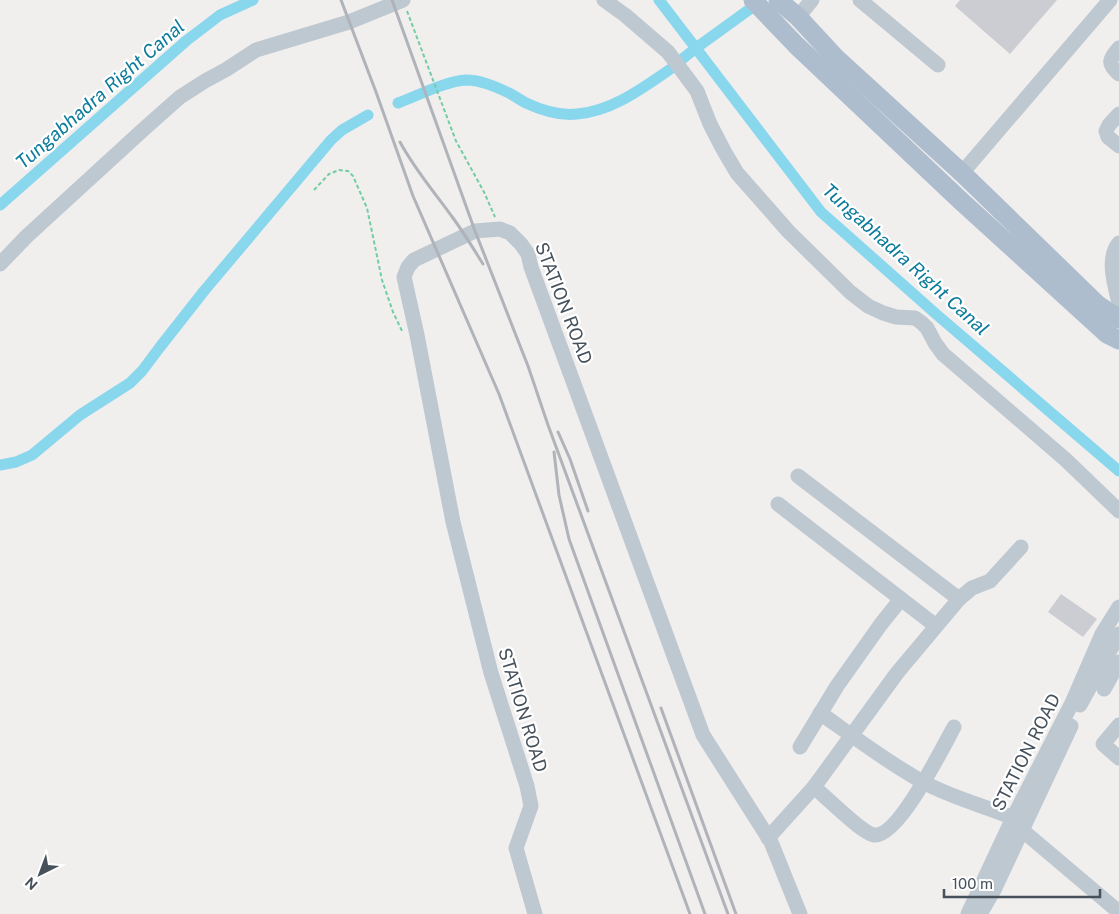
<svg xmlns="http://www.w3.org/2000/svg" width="1119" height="914" viewBox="0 0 1119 914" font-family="'Public Sans',sans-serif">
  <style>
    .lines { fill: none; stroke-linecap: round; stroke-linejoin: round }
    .canal { stroke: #88d7ed; stroke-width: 11 }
    .building { fill: #cbcdd3 }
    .path { stroke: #73cda2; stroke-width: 2; stroke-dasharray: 4 2.5; stroke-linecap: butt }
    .minor { stroke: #bec8d0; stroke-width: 15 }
    .major { stroke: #adbdcd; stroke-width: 19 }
    .rail { stroke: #b0b3b9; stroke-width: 3 }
    .labels { text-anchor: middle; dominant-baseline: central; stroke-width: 4.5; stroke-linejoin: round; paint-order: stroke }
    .street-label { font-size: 18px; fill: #46515c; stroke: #fff }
    .water-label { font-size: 19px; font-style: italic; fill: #0c7c9b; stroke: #fff }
  </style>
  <rect width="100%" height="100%" fill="#f1eeee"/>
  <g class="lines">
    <g class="canal">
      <path d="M659 0 821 212 936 314 1119 471"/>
      <path d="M681 60 696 48 754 6"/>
      <path d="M398 103C417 96 446 81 466 80 481 80 496 87 509 93 515 96 520 100 526 103 541 110 560 116 577 114 614 111 645 86 675 66"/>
      <path d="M0 205 186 41 220 15 253 0"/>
      <path d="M0 465 16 462 32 455 80 415 130 383 142 371 160 347 204 291 331 140 342 130 368 115"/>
    </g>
  </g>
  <g class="building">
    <path d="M960 0H1057L1010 54 955 6Z"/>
    <path d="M1061 594 1097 619 1083 637 1048 612Z"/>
  </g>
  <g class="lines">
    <g class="path">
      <path d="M407 11 456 141 484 192 495 217"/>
      <path d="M314 190 329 174 339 170 348 171 353 176 367 208 382 280 393 312 403 333"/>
    </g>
    <g class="minor">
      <path d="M604 0 625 15 668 52 697 91 710 124 724 151 737 173 788 231 850 292 868 306 883 313 896 317 915 318 922 323 927 328 935 343 943 354 1066 460 1119 511"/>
      <path d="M860 0 938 65"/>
      <path d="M798 17 812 0"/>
      <path d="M1119 48C1110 59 1106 63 1119 74"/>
      <path d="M1119 114 1109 125 1106 131 1108 137 1119 146"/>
      <path d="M962 173 1110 0"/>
      <path d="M1119 243C1106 258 1115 286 1119 303"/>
      <path d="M0 264 27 236 145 128 180 97 205 81 227 69 256 50 349 22 403 0"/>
      <path d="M798 476 959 599"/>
      <path d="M778 504 936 626"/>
      <path d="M1104 689 1119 662"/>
      <path d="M1080 705 1119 634"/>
      <path d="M820 713C854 737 887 762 923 782 954 799 990 807 1023 822"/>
      <path d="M1119 725 1103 744 1119 758"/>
      <path d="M800 747 837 686 881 624 901 599"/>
      <path d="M814 787C825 796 863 834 874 835 898 838 943 747 954 727"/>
      <path d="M1022 830 1119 912"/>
      <path d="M768 838 814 787 897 673 959 599 972 588 990 581 1021 547"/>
      <path d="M535 914 516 848 531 806 527 786 491 673 453 522 417 335 404 277 408 267 414 260 475 231 500 229 510 233 521 244 528 254 531 267 703 735 771 842 800 914"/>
      <path d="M968 914 1013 818 1072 703 1102 634 1119 607"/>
      <path d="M980 914 994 890 1071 726"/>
    </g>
    <g class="major">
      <path d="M753 0 796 45 961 201 1107 334 1119 340"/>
      <path d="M778 0 798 17 835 57 962 173 1098 305 1119 319"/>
    </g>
    <g class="rail">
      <path d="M341 0 376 92 413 196 499 394 690 914"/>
      <path d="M392 0 475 231 528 366 548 425 728 914"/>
      <path d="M400 142C415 170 435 193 453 218 464 233 473 248 483 264"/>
      <path d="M558 432 570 459 588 511"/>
      <path d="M554 452 559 495 569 539 705 914"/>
      <path d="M661 708 736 914"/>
    </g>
  </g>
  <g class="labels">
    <g class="street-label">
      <text transform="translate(564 303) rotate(69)">STATION ROAD</text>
      <text transform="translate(523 710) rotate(73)">STATION ROAD</text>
      <text transform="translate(1026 752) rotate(-63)">STATION ROAD</text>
    </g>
    <g class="water-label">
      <text transform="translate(100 94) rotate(-41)">Tungabhadra Right Canal</text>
      <text transform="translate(906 259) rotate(42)">Tungabhadra Right Canal</text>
    </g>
  </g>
  <g transform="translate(40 874) rotate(222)" stroke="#ffffff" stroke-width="4" paint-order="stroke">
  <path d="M0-4L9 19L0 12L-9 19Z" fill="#46515c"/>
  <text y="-8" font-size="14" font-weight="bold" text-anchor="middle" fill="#46515c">N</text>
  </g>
  <path d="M944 889v8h156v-8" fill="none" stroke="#46515c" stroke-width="2.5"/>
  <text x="952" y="889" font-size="15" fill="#46515c" stroke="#ffffff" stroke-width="4" paint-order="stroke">100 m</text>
</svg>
